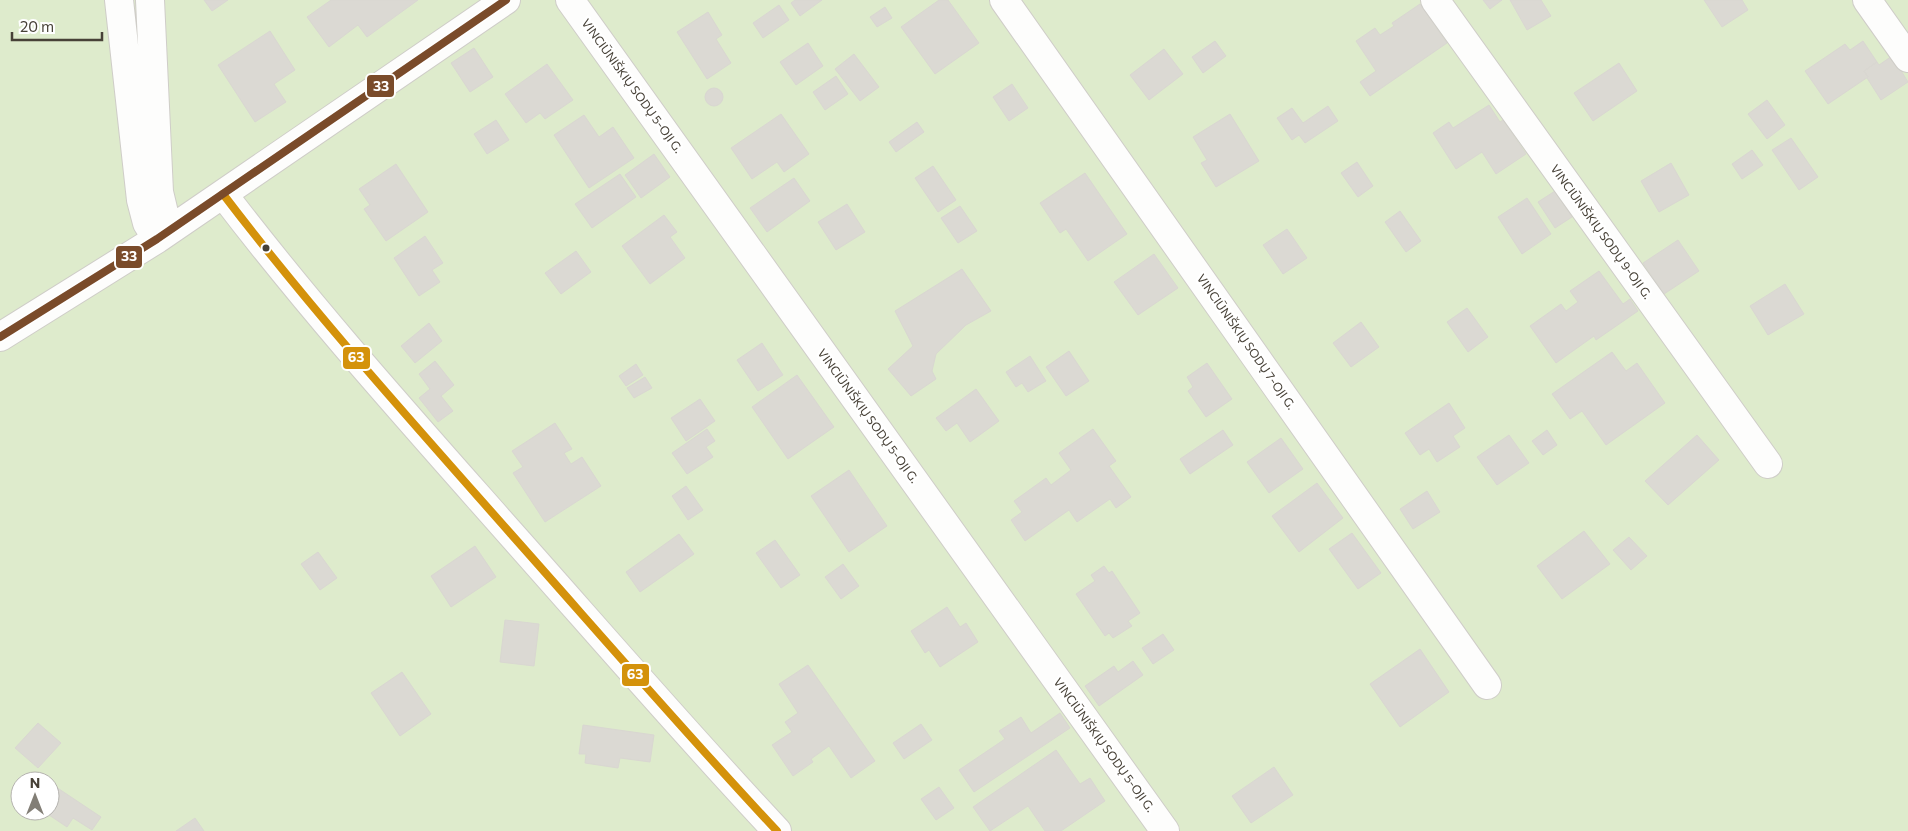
<svg xmlns="http://www.w3.org/2000/svg" width="1908" height="831" font-family="Commissioner,sans-serif">
<rect width="100%" height="100%" fill="#f1f0eb"/>
<path fill="#deebcc" fill-rule="evenodd" d="M0,0H1908V831H0ZM20,781H50V811H20Z"/>
<path fill="#dbd9d3" stroke="#d9d7d1" d="M204,0H228L212,11Z
M331,0H418L367,37L358,25L329,47L307,17Z
M795,0H822L800,16L791,3Z
M939,0H948L979,43L935,74L901,27Z
M1483,0H1502L1490,9Z
M1510,0H1541L1551,16L1527,30Z
M1704,0H1742L1748,10L1722,27Z
M1420,4L1447,43L1370,96L1360,82L1376,71L1356,41L1375,28L1380,35L1394,26L1392,23Z
M779,5L789,20L763,38L753,23Z
M885,7L892,18L877,27L870,17Z
M708,12L722,35L716,39L731,63L707,79L677,32Z
M270,31L295,70L274,84L286,102L255,122L218,65Z
M1215,41L1226,56L1203,73L1192,57Z
M1863,41L1877,62L1864,71L1868,77L1828,104L1805,71L1845,44L1850,50Z
M808,43L823,66L796,85L780,62Z
M474,48L493,77L470,92L451,63Z
M1164,49L1183,74L1149,100L1130,75Z
M854,54L879,87L860,101L835,69Z
M1892,56L1908,82L1881,100L1867,78L1868,77L1864,71L1877,62L1879,65Z
M1619,63L1637,91L1593,121L1574,93Z
M547,64L573,100L545,119L540,113L526,123L505,94Z
M836,76L848,94L825,110L813,92Z
M1012,84L1028,108L1009,121L993,97Z
M705 97a9 9 0 1 1 18 0a9 9 0 1 1-18 0Z
M1767,100L1785,125L1767,139L1748,114Z
M1489,105L1500,122L1503,120L1526,154L1496,174L1482,152L1456,169L1433,133L1449,122L1453,128Z
M1328,106L1338,121L1305,143L1299,135L1292,140L1277,118L1292,108L1303,123Z
M781,114L809,154L784,172L777,162L752,179L731,148Z
M1230,114L1259,161L1216,187L1201,163L1207,160L1193,137Z
M584,115L599,137L613,127L634,158L589,188L554,135Z
M496,120L509,140L487,154L474,134Z
M917,122L924,132L896,152L889,142Z
M1791,138L1818,177L1799,190L1772,150Z
M1752,150L1763,165L1742,179L1732,164Z
M654,154L670,177L641,198L625,175Z
M1357,162L1373,186L1358,197L1341,173Z
M1671,163L1689,195L1659,212L1641,181Z
M396,164L428,212L386,241L364,209L370,205L359,189Z
M933,166L956,200L938,212L915,178Z
M1085,173L1127,234L1088,261L1066,229L1060,233L1040,203Z
M620,174L636,197L592,228L575,204Z
M794,178L810,201L767,232L750,208Z
M1555,191L1572,217L1555,228L1538,202Z
M1527,198L1551,234L1522,254L1498,217Z
M847,204L865,232L836,250L818,222Z
M960,206L977,231L958,243L941,218Z
M1400,211L1421,241L1406,252L1385,222Z
M664,215L677,232L670,237L685,258L650,284L622,246Z
M1287,229L1307,258L1283,274L1263,245Z
M425,236L443,263L432,270L440,282L419,296L394,258Z
M1678,240L1699,271L1664,294L1643,263Z
M576,251L591,272L561,294L545,273Z
M1154,254L1178,288L1138,315L1114,282Z
M962,269L991,311L966,325L936,354L932,371L936,379L911,396L888,369L913,346L895,311Z
M1599,271L1623,304L1630,299L1638,311L1596,340L1594,336L1556,363L1530,326L1561,304L1566,311L1578,302L1570,291Z
M1785,284L1804,314L1768,335L1750,306Z
M1467,308L1488,337L1468,352L1447,322Z
M1361,322L1379,347L1351,367L1333,343Z
M429,323L442,341L415,363L401,346Z
M762,343L783,375L758,391L737,360Z
M1069,351L1089,381L1066,396L1046,367Z
M1612,352L1626,371L1637,363L1665,403L1606,445L1582,411L1570,419L1552,394Z
M1030,356L1046,381L1028,392L1022,383L1016,387L1006,372Z
M435,361L454,385L441,396L453,411L438,422L419,398L430,389L419,374Z
M1207,363L1232,399L1206,417L1188,391L1193,387L1187,377Z
M636,364L643,375L626,386L619,376Z
M797,375L834,427L788,459L752,407Z
M645,377L652,388L634,398L627,388Z
M976,389L999,421L970,442L957,423L946,431L936,418Z
M700,399L715,421L686,441L671,418Z
M1449,403L1465,428L1453,436L1460,447L1437,462L1429,449L1420,455L1405,433Z
M555,423L572,449L564,453L571,464L582,457L601,486L545,522L513,473L523,467L512,451Z
M707,429L715,441L706,447L713,457L687,474L672,453Z
M1093,429L1116,461L1109,466L1131,497L1116,508L1110,499L1077,522L1069,510L1025,541L1011,520L1022,512L1014,501L1046,478L1051,485L1071,470L1059,453Z
M1223,430L1233,445L1190,474L1180,459Z
M1547,430L1557,445L1543,455L1532,441Z
M1509,435L1529,463L1497,485L1477,457Z
M1697,435L1719,460L1668,505L1645,481Z
M1281,438L1303,469L1269,493L1247,462Z
M849,470L887,526L849,552L811,496Z
M1317,483L1343,518L1299,552L1272,516Z
M686,486L703,510L688,520L672,496Z
M1427,491L1440,512L1413,529L1400,509Z
M1584,531L1610,564L1562,599L1537,566Z
M1352,533L1381,573L1358,589L1329,549Z
M679,534L694,554L640,592L626,572Z
M1629,537L1647,556L1631,570L1613,550Z
M775,540L800,575L781,588L756,553Z
M475,546L496,577L451,607L431,576Z
M318,552L337,578L320,590L301,564Z
M843,564L859,586L841,599L825,577Z
M1104,566L1109,573L1112,571L1140,613L1128,621L1132,626L1113,638L1109,633L1105,636L1076,594L1095,581L1091,575Z
M947,607L960,627L966,623L978,642L940,667L929,650L925,653L911,631Z
M505,620L539,624L534,666L500,662Z
M1163,634L1174,650L1153,664L1142,648Z
M1420,649L1449,692L1400,727L1370,684Z
M1133,661L1143,675L1099,706L1085,686L1114,666L1118,672Z
M808,665L875,761L851,778L829,746L811,759L813,762L793,776L772,745L792,732L785,722L798,713L779,684Z
M402,672L431,714L400,736L371,693Z
M1060,713L1070,728L974,792L959,770L1005,739L999,731L1021,717L1031,733Z
M38,723L61,743L38,768L15,748Z
M921,724L932,740L904,759L893,743Z
M583,725L654,735L650,762L620,758L618,768L585,763L586,754H579Z
M1056,750L1080,784L1090,778L1105,801L1061,831H1045L1028,806L990,831L973,807Z
M1274,767L1293,795L1251,823L1232,796Z
M50,783L101,817L92,830L73,818L67,827L43,811H50Z
M939,787L954,808L936,820L921,799Z
M195,818L204,831H176Z"/>
<g fill="none" stroke-linecap="round" stroke-linejoin="round">
<g stroke="#cfcdc8" stroke-width="30">
<path id="street" d="M119,0L141,200L147,223L157,239
M150,0L159,192L164,213L173,228
M570,0L1165,831
M1004,0L1487,685
M1435,0L1768,464
M1867,0L1908,58
M223,194C313,312 413,423 511,534C599,633 686,734 777,831
M0,337L157,239L506,0"/>
</g>
<use href="#street" stroke="#fdfdfc" stroke-width="28"/>
<g stroke="#fff" stroke-width="11">
<path id="bus-1" d="M223,194C313,312 413,423 511,534C599,633 686,734 777,831"/>
</g>
<g stroke="#fff" stroke-width="11">
<path id="bus-2" d="M0,337L157,239L506,0"/>
</g>
<use href="#bus-1" stroke="#d4920b" stroke-width="8"/>
<use href="#bus-2" stroke="#7a4b2a" stroke-width="8"/>
</g>
<circle fill="#474137" stroke="#fff" stroke-width="2" cx="266" cy="248" r="4.5"/>
<g text-anchor="middle" stroke-width="5" stroke-linejoin="round" paint-order="stroke">
<g font-size="12" fill="#474137" stroke="#fff">
<text transform="translate(632 86) rotate(54)" y="4">VINCIŪNIŠKIŲ SODŲ 5-OJI G.</text>
<text transform="translate(1601 232) rotate(54)" y="4">VINCIŪNIŠKIŲ SODŲ 9-OJI G.</text>
<text transform="translate(1246 342) rotate(55)" y="4">VINCIŪNIŠKIŲ SODŲ 7-OJI G.</text>
<text transform="translate(868 416) rotate(54)" y="4">VINCIŪNIŠKIŲ SODŲ 5-OJI G.</text>
<text transform="translate(1104 745) rotate(54)" y="4">VINCIŪNIŠKIŲ SODŲ 5-OJI G.</text>
</g>
</g>
<g stroke="#fff" stroke-width="2">
<rect x="366" y="74" width="29" height="24" rx="5" fill="#7a4b2a"/>
<rect x="115" y="245" width="28" height="24" rx="5" fill="#7a4b2a"/>
<rect x="342" y="346" width="29" height="24" rx="5" fill="#d4920b"/>
<rect x="621" y="663" width="29" height="24" rx="5" fill="#d4920b"/>
</g>
<g font-size="14" text-anchor="middle" font-weight="bold" fill="#fff">
<text x="381" y="91">33</text>
<text x="129" y="261">33</text>
<text x="356" y="362">63</text>
<text x="635" y="679">63</text>
</g>
<g transform="translate(35 796)"><circle r="24" fill="#ffffff" stroke="#b5b3af"/>
<path d="M0-4L9 19L0 12L-9 19Z" fill="#827e76"/>
<text y="-8" font-size="14" font-weight="bold" text-anchor="middle" fill="#474137">N</text>
</g>
<path d="M12 32v8h90v-8" fill="none" stroke="#474137" stroke-width="2.5"/>
<text x="20" y="32" font-size="15" fill="#474137" stroke="#ffffff" stroke-width="4" paint-order="stroke">20 m</text>
</svg>
